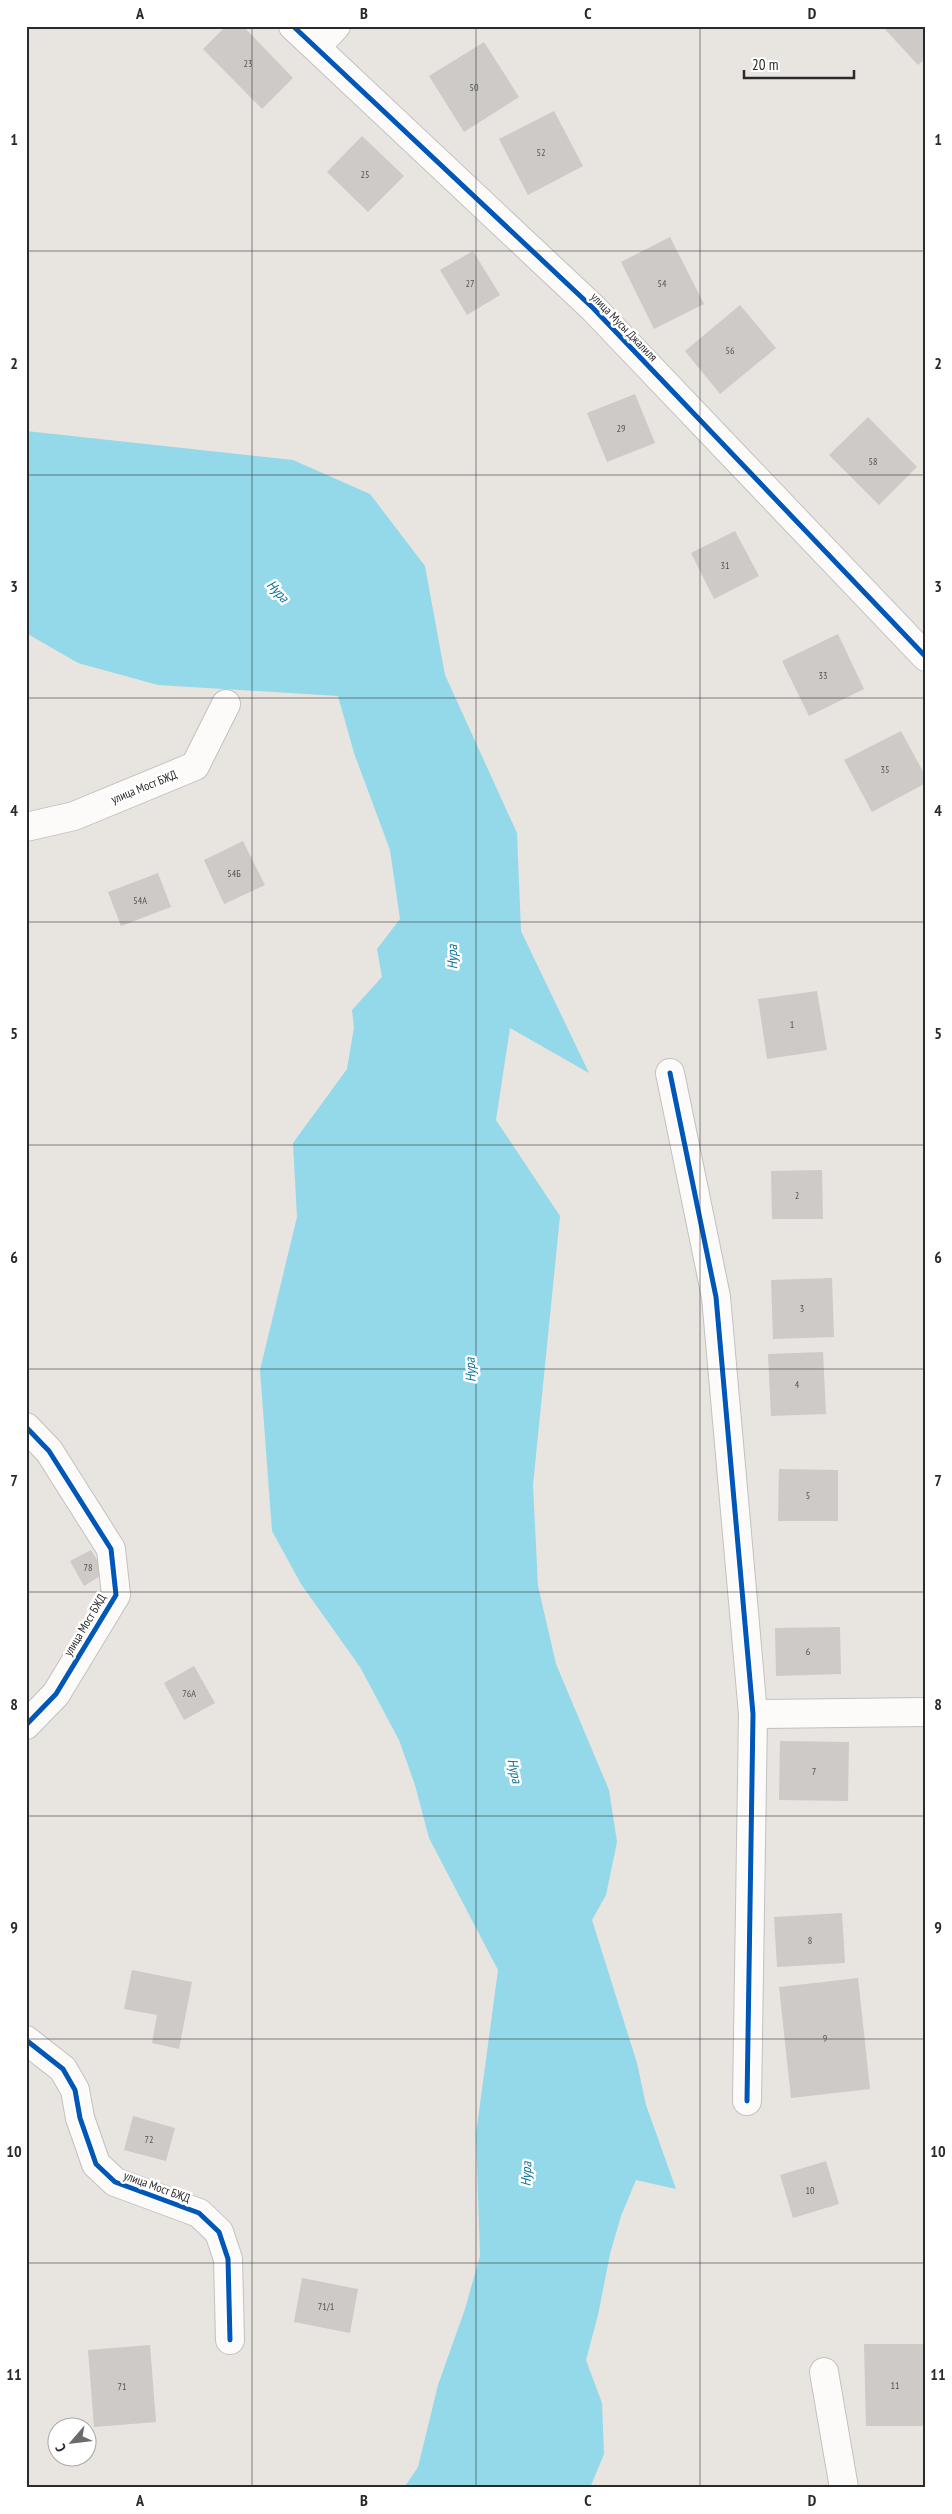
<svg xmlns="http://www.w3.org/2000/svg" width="952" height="2514" font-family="'PT Sans Narrow',sans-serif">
<rect width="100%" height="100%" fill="#e8e4e0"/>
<path fill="#93d9ea" d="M26,431L293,460L370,494L425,566L445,675L517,833L521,931L589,1073L510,1028L496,1120L560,1216L533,1485L538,1586L556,1664L609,1790L617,1842L606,1895L592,1920L637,2063L646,2105L676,2189L636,2180L621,2216L610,2254L598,2315L586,2360L602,2403L604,2454L590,2488H404L418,2467L438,2385L465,2309L480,2256L476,2134L498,1970L429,1838L415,1785L399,1740L360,1667L301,1584L272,1531L260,1370L297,1217L293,1143L347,1069L354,1027L352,1010L382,977L377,949L400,919L390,850L354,753L338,696L158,685L78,663L26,633Z"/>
<path fill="#cdcac7" d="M226,26H243L293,78L262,109L203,49Z
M882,26H926V58L918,65Z
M484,42L519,97L464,132L429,76Z
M554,111L583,166L528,195L499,139Z
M362,136L404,176L368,212L327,172Z
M670,237L704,304L654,329L621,262Z
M473,251L500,295L467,315L440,270Z
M740,305L776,348L720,394L685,351Z
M635,394L655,443L607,462L587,413Z
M868,417L917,467L879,505L829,455Z
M735,531L759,576L714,599L691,553Z
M838,634L864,689L809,716L782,661Z
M901,731L926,777V783L872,812L844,760Z
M243,841L265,885L224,904L204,860Z
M158,873L171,907L121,926L108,892Z
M817,991L827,1050L767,1059L758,999Z
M822,1170L823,1219H772L771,1171Z
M832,1278L834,1337L773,1339L771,1280Z
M823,1352L826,1414L771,1416L768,1354Z
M779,1469L838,1470V1521H778Z
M91,1550L105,1573L84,1586L70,1561Z
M840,1627L841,1674L776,1676L775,1628Z
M194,1666L215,1703L184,1720L164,1683Z
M780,1741L849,1742L848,1801L779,1800Z
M842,1913L845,1963L777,1967L774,1917Z
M132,1970L192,1982L179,2049L152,2043L157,2015L124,2009Z
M858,1978L870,2089L791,2098L779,1987Z
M133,2116L175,2128L166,2161L124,2150Z
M826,2161L839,2204L793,2218L780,2175Z
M302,2278L358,2289L350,2333L294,2322Z
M864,2344H926V2426H866Z
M150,2345L156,2422L94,2427L88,2350Z"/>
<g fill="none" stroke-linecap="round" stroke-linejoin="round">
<g stroke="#c2c1c1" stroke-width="30">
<path id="minor" d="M293,26L593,308L926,657
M316,47L336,26
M26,827L74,816L195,766L226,704
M670,1073L716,1297L753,1714L747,2101
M26,1427L49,1451L111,1549L116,1595L56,1694L26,1725
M753,1714L926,1712
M26,2040L63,2069L75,2090L80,2118L96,2164L115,2182L199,2213L219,2232L228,2259L230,2340
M824,2372L844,2488"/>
</g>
<use href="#minor" stroke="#fcfbfa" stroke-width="28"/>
<g stroke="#fff" stroke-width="8">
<path id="cycleway" d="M293,26L593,308L926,657
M670,1073L716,1297L753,1714L747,2101
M26,1427L49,1451L111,1549L116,1595L56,1694L26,1725
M26,2040L63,2069L75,2090L80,2118L96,2164L115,2182L199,2213L219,2232L228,2259L230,2340"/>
</g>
<use href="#cycleway" stroke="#0057b8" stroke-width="5"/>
</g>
<path fill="none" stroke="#2a2a2a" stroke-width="1" stroke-opacity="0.55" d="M252,26V2488M476,26V2488M700,26V2488M26,251H926M26,475H926M26,698H926M26,922H926M26,1145H926M26,1369H926M26,1592H926M26,1816H926M26,2039H926M26,2263H926"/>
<g text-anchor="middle" stroke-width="5" stroke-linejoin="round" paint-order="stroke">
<g font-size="10" fill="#545453">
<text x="248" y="67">23</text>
<text x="474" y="91">50</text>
<text x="541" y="156">52</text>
<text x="365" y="178">25</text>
<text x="470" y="287">27</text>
<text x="662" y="287">54</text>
<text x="730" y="354">56</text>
<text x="621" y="432">29</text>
<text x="873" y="465">58</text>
<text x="725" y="569">31</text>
<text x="823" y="679">33</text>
<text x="885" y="773">35</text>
<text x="234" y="877">54Б</text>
<text x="140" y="904">54А</text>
<text x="792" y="1028">1</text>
<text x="797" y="1199">2</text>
<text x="802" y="1312">3</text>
<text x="797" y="1388">4</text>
<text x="808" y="1499">5</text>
<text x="88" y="1571">78</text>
<text x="808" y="1655">6</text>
<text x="189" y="1697">76А</text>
<text x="814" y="1775">7</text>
<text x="810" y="1944">8</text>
<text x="825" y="2042">9</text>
<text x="149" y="2143">72</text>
<text x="810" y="2194">10</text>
<text x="326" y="2310">71/1</text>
<text x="895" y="2389">11</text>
<text x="122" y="2390">71</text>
</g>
<g font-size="12" fill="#2a2a2a" stroke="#fff">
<text transform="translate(624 327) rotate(46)" y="4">улица Мусы Джалиля</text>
<text transform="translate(144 787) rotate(-22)" y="4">улица Мост БЖД</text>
<text transform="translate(85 1625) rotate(-59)" y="4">улица Мост БЖД</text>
<text transform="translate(157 2187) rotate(20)" y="4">улица Мост БЖД</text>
</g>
<g font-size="14" font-style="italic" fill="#0d729c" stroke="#fff">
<text transform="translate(278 591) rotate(47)" y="5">Нура</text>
<text transform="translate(452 957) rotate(-91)" y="5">Нура</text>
<text transform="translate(470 1370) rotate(-92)" y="5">Нура</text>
<text transform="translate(515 1771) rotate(78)" y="5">Нура</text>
<text transform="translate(526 2174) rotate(-88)" y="5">Нура</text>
</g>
</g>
<rect width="952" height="2514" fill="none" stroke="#ffffff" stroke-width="55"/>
<g transform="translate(72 2442) rotate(242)"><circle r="24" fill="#ffffff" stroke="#aaaaaa"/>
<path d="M0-4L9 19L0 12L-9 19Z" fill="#6c6b6a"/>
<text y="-8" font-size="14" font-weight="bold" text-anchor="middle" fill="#2a2a2a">С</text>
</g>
<path d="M744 70v8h110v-8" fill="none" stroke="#2a2a2a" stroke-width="2.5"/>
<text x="752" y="70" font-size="15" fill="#2a2a2a" stroke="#ffffff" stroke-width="4" paint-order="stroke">20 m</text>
<rect x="28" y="28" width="896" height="2458" fill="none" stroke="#2a2a2a" stroke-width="2"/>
<g font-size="16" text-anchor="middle" font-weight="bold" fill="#2a2a2a">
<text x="140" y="19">A</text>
<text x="364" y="19">B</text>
<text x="588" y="19">C</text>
<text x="812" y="19">D</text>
<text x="14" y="145">1</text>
<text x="938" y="145">1</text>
<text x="14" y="369">2</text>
<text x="938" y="369">2</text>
<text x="14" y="592">3</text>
<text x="938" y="592">3</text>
<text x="14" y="816">4</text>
<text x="938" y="816">4</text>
<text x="14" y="1039">5</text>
<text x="938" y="1039">5</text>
<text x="14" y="1263">6</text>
<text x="938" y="1263">6</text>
<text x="14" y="1486">7</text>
<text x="938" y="1486">7</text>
<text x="14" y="1710">8</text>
<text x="938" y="1710">8</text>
<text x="14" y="1933">9</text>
<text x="938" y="1933">9</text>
<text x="14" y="2157">10</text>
<text x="938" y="2157">10</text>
<text x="14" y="2380">11</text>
<text x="938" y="2380">11</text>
<text x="140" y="2506">A</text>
<text x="364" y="2506">B</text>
<text x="588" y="2506">C</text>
<text x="812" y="2506">D</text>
</g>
</svg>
